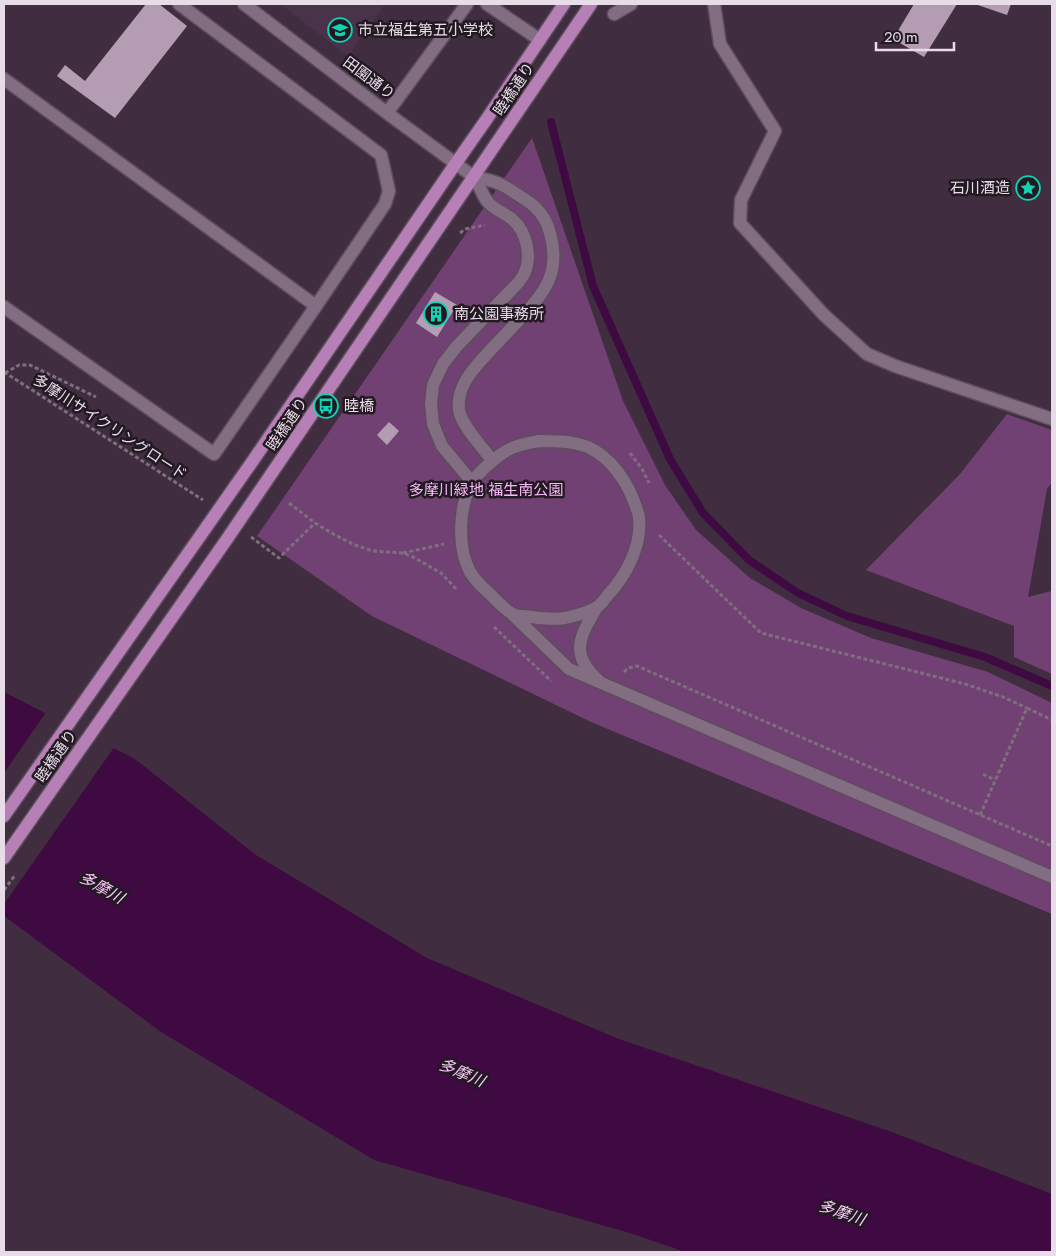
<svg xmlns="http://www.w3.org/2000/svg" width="1056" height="1256" font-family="Jost,'Noto Sans JP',sans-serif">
<rect width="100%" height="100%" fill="#402e40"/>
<path fill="#4a324a" d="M280,4H385L348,56Z"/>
<path fill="#724173" d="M532,138L623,401L665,485L696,530L750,578L801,608L871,638L988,672L1052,703V914L591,722L372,616L257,536Z
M1007,414L1052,430V482L1047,489L1028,597L1052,591V674L1014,657V626L866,570L960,474Z"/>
<path fill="#3f0a41" d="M4,692L135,759L256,855L427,958L619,1039L892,1132L1052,1194V1252H685L633,1234L374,1160L161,1032L4,916Z"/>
<path fill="#402e40" d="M47,711L115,746L4,904V773Z"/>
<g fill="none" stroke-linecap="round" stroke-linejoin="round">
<path stroke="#3f0a41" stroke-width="8" d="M551,122L593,286L670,459L703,513L749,560L798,593L847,616L985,657L1052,686"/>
</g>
<path fill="#b49db3" d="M146,4H159L187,26L115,118L57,76L65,65L85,81Z
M914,4H957L924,57L893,39Z
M975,4H1011L1007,15Z
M435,292L457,305L437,337L416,323Z
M389,422L399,431L387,445L377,435Z"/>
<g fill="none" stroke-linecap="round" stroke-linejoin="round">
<g stroke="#5c4d5c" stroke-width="15">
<path id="minor" d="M244,4L387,113L474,177
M487,4L540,40
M714,4L720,44L775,131L741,200L740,223L824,315L867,354L895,366L1052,419
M614,14L631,4
M4,79L316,306L385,204L389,191L381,155L179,4
M387,113L467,4
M4,307L214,454L316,306
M539,441C555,441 572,441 588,447C612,458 628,483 636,507C637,510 639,514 639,518C642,546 626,576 607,596C604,600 601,605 597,607C590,612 574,616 565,618C551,620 538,618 524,616C520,616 516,616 513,614C507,612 495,599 490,594C483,588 475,580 470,572C457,547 459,508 471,484C477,473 499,454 510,449C519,444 529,443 539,441Z
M472,482L442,446L433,424L431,404L433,385L443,364L457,346L516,285C519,282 521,279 523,276C533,258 527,232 512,219C504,213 492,208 487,201C482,194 479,184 474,177C483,179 492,180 500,184C506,187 530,202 535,207C541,213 547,222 549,230C562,271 546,292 518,321C505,335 490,350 477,365C466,378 457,392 459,410C461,425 483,448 492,460
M597,607C580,636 569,654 598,680
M512,614L569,669L1052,877"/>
</g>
<g stroke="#5c4d5c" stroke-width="15">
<path id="major" d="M4,816L252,462L456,163L486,120L564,4
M4,858L227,539L591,4"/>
</g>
<path stroke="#7e6e7e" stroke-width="3" stroke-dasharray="4 2.5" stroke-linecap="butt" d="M460,233L465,229L485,225
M4,372L203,500
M5,373L19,365H30L96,397
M630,453L642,469L649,483
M289,503L315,523L335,535L355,545L373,551L403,553L413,557L441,573L457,590
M659,535L761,633L965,684L1003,697L1027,708
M251,537L279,558L315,523
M403,553L444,544
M494,627L551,681
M624,672L628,668L637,666L1052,846
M983,774L995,780
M980,815L1027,708L1052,720
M4,890L15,875"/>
<use href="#minor" stroke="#826d82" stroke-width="12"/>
<use href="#major" stroke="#b67fb6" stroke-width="12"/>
</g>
<defs>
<g id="school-ring" transform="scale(1.25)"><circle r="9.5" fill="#221922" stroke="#0dd5b5" stroke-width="1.5"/><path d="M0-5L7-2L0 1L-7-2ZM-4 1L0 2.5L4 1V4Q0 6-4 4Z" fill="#0dd5b5"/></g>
<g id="sight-ring" transform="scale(1.25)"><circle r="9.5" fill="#221922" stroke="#0dd5b5" stroke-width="1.5"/><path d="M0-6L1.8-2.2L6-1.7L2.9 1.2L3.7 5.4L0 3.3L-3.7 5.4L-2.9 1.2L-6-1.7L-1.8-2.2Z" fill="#0dd5b5"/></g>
<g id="building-ring" transform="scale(1.25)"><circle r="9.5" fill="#221922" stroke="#0dd5b5" stroke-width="1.5"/><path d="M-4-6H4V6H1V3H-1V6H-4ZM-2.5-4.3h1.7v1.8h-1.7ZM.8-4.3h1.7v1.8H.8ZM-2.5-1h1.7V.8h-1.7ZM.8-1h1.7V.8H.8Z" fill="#0dd5b5"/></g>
<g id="bus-ring" transform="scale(1.25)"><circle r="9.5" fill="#221922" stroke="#0dd5b5" stroke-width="1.5"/><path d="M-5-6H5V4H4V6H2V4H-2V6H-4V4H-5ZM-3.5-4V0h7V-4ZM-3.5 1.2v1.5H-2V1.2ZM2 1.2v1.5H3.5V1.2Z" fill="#0dd5b5"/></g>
</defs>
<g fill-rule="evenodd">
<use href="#school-ring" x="340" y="30"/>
<use href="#sight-ring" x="1028" y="188"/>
<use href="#building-ring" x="436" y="314"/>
<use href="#bus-ring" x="326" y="406"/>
</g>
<g text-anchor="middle" stroke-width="5" stroke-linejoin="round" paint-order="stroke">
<g font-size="15" fill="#e8dce8" stroke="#221922" text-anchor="start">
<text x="358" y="35">市立福生第五小学校</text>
<text x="1010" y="193" text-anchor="end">石川酒造</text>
<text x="454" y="319">南公園事務所</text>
<text x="344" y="411">睦橋</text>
</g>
<g font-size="15" fill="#e8dce8" stroke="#221922">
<text transform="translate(369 78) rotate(37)" y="5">田園通り</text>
<text transform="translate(514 89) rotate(-56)" y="5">睦橋通り</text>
<text transform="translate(287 424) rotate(-56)" y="5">睦橋通り</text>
<text transform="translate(110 427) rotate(33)" y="5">多摩川サイクリングロード</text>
<text transform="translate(56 756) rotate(-55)" y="5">睦橋通り</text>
</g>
<g font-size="15" fill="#f9baf9" stroke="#221922">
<text x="486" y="495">多摩川緑地 福生南公園</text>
</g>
<g font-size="16" font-style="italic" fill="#f9c9f9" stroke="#221922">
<text transform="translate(102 887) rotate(29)" y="6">多摩川</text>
<text transform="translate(462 1072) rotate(23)" y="6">多摩川</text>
<text transform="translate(842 1212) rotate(19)" y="6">多摩川</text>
</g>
</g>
<rect width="1056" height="1256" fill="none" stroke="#e8dce8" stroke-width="10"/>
<path d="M876 42v8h78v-8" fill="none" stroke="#e8dce8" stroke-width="2.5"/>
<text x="884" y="42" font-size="15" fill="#e8dce8" stroke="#221922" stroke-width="4" paint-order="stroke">20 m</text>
</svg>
